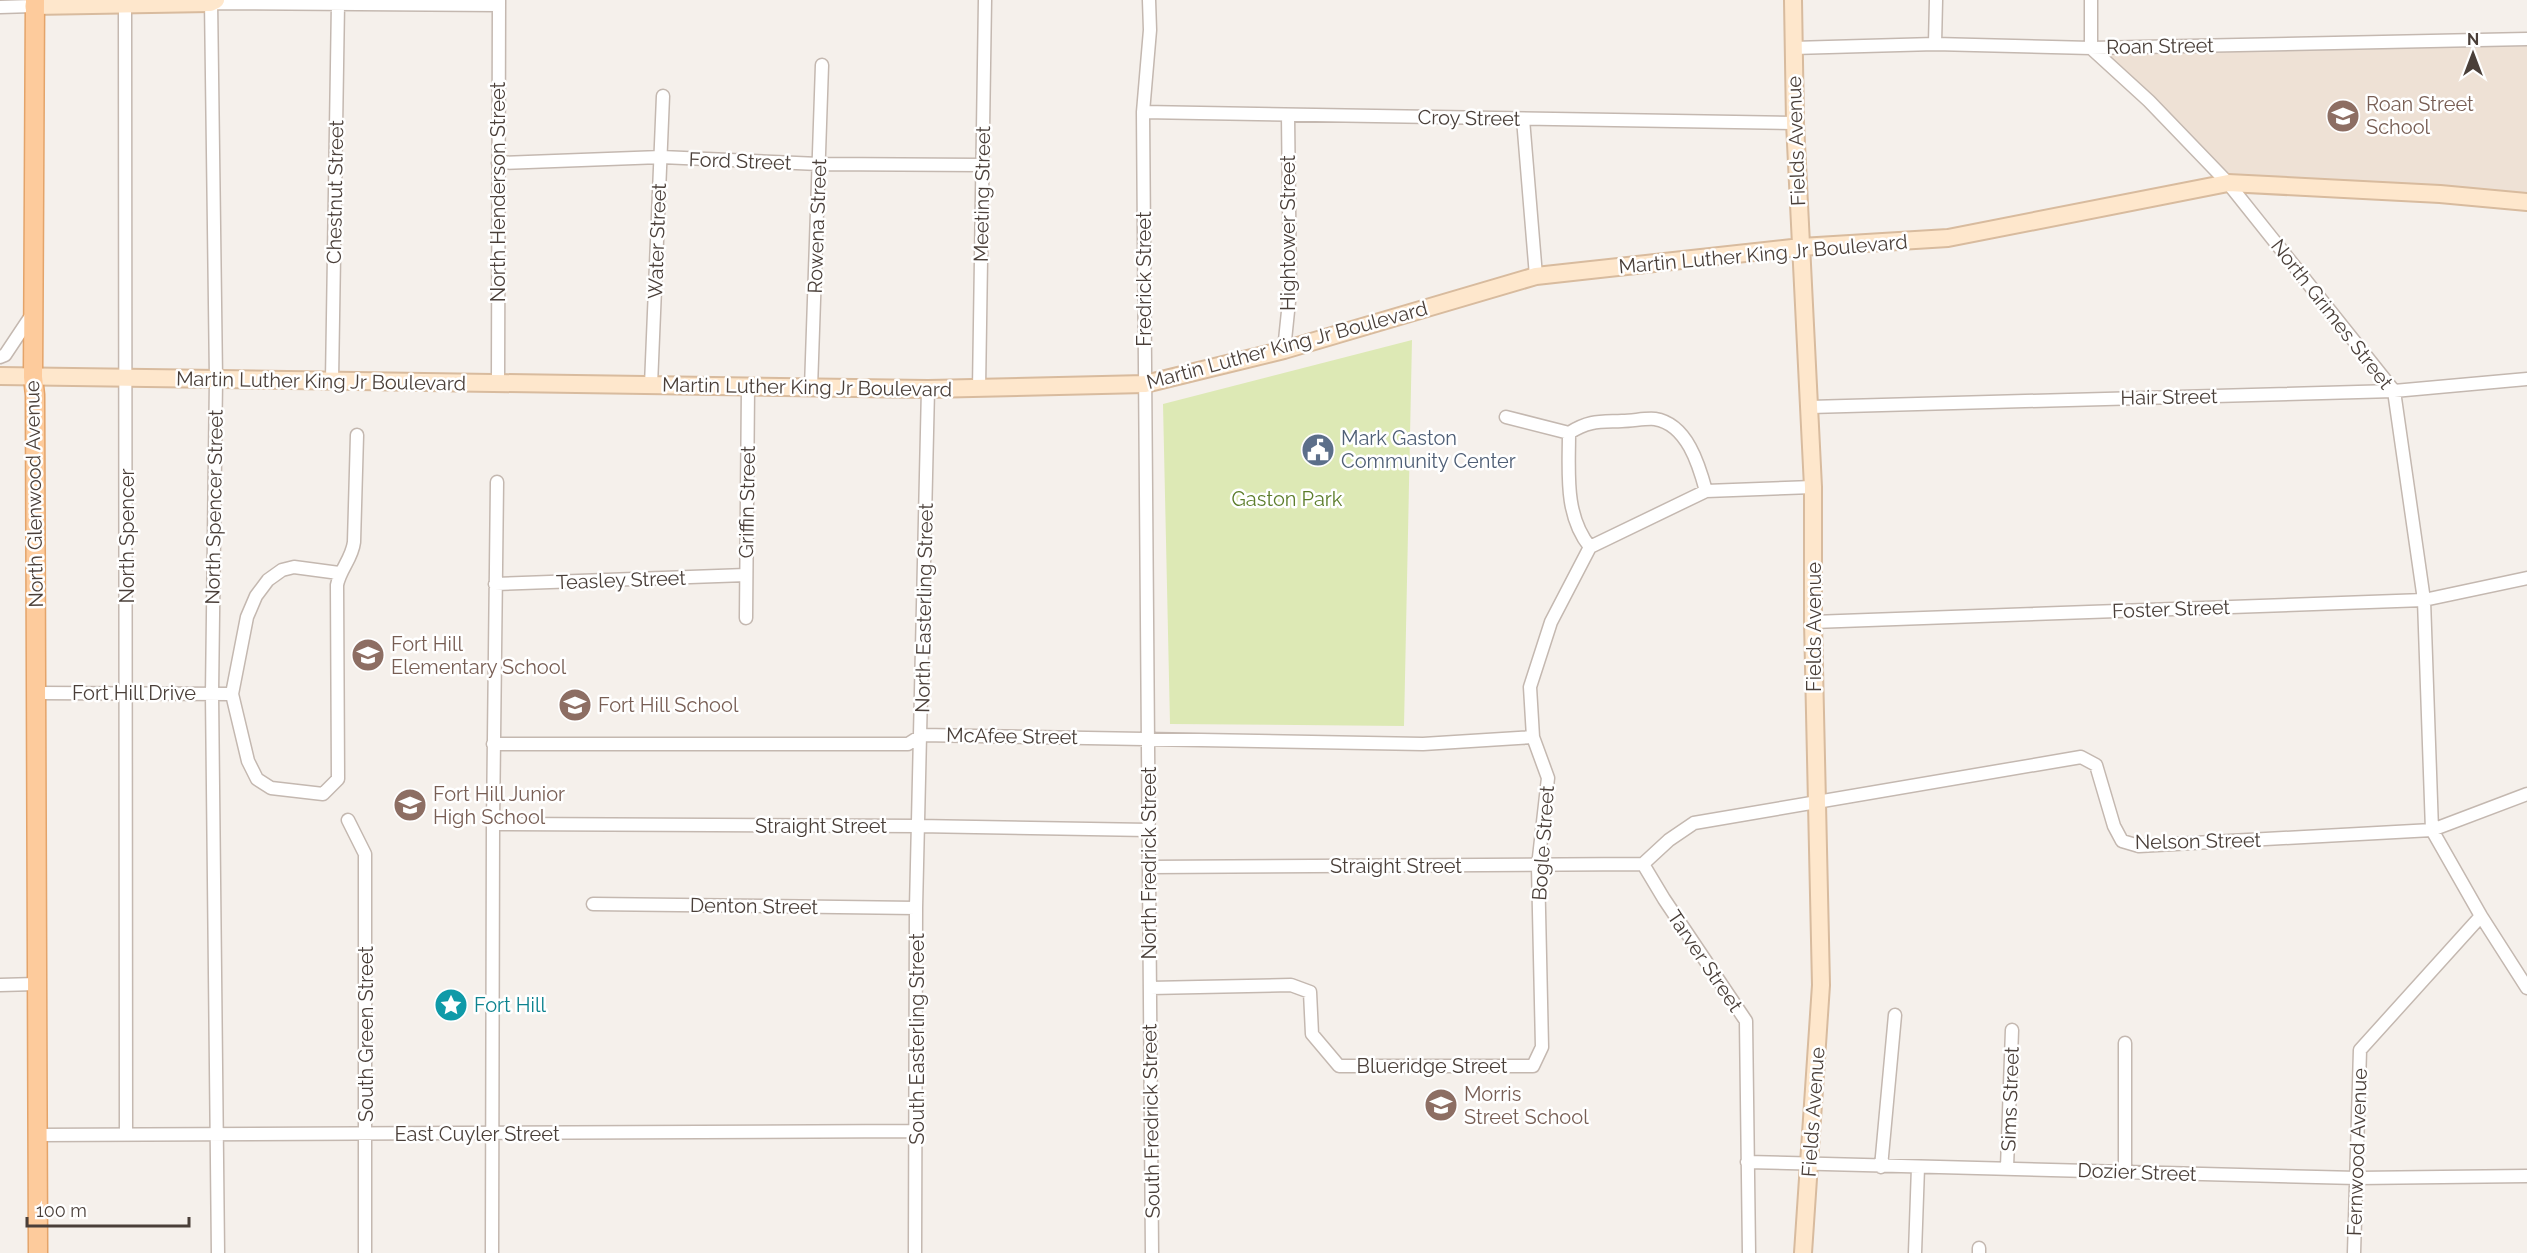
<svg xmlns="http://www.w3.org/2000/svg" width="2527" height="1253" font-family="Raleway,sans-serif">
<rect width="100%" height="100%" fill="#f5f0eb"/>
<path fill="#eee1d5" d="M2527,40V202L2228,183L2091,48Z"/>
<path fill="#dde9b5" d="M1412,340L1404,726L1170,724L1163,404Z"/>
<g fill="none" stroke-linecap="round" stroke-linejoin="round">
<g stroke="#c4b8b0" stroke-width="15">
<path id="street" d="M211,0L216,379L212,694L218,1253
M1149,0L1150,30L1143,112L1152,1253
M2091,0V48L2149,101L2228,183L2394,391L2424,600L2432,830L2481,916L2527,988
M210,3L499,5
M125,5L126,1135
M0,7L33,6
M1935,44L1936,0
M1793,48L1935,44L2091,48L2527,39
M1143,112L1795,123
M1523,119L1536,276
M498,163L661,157L819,164L982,165
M1284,350L1290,292L1288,115
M0,357L5,355L33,313
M332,381L338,3
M498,383L499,0
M651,385L663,96
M811,388L822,65
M979,389L985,0
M1810,407L2394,391L2527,379
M1506,417L1569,433
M1569,433C1590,420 1600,422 1622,421C1633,421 1645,418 1655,419C1687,424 1699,465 1706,491
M1569,433C1569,472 1564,515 1590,547
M1590,547L1706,491L1813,487
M339,573L294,567L282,570L268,580L256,596L247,617L232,694L248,761L257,779L271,788L323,794L338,779L337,585C340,569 352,559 354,542L357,435
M495,584L746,575
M746,618L748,387
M1813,622L2424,600L2527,578
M37,693L232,694
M493,744H908L922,735L1423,744L1533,737
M348,820L365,854V1253
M493,824L918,826L1149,830
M1149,867L1643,864
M593,904L916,908
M0,985L36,984
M1150,988L1291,985L1310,992L1312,1034L1339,1066H1533L1542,1047L1538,866L1548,778L1533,737L1530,687L1551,622L1590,547
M37,1135L917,1131
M1747,1162L2357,1178L2527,1176
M1881,1167L1895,1015
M2007,1167L2012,1030
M2125,1173V1043
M492,1253L493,824L497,482
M915,1253L916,908L928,389
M1749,1253L1746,1021L1664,899L1643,864L1669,840L1694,823L2081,757L2096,765L2114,826L2122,841L2139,846L2432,830L2527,794
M1915,1253L1918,1167
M1979,1253V1248
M2354,1253L2360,1050L2481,916"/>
</g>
<g stroke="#d8bb9e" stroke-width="20">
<path id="secondary" d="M1793,0L1795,123L1813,487V622L1821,985L1803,1253
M33,6L210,3L216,0
M0,376L928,389L1145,384L1284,350L1536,276L1801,247L1948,238L2228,183L2440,194L2527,202"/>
</g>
<g stroke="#e4a46a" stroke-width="21">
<path id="primary" d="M35,0L33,377L35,395L38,1253"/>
</g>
<use href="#street" stroke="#fff" stroke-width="12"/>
<use href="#secondary" stroke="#fee7cc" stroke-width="16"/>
<use href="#primary" stroke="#fdcb9c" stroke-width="18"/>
</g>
<defs>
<g id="school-disc" transform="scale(1.725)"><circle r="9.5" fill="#8d6e63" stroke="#fff"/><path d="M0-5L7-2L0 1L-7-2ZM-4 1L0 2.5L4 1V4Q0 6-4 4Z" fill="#fff"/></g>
<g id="civic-disc" transform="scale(1.725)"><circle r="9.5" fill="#5c6f8a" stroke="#fff"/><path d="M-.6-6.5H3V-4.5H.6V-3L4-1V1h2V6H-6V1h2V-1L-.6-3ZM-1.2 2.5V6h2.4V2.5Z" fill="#fff"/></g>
<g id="sight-disc" transform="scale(1.725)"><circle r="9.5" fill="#0f9aa8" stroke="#fff"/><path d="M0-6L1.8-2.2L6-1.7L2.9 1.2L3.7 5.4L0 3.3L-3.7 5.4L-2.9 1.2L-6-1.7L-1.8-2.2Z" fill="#fff"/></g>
</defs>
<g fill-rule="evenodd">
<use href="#school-disc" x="2343" y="116"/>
<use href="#civic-disc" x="1318" y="450"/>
<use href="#school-disc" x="368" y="655"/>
<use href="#school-disc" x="575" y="705"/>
<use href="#school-disc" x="410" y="805"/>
<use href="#sight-disc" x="451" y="1005"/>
<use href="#school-disc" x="1441" y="1105"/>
</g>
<g text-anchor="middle" stroke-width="5" stroke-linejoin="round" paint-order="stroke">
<g font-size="20" fill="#4a3f39" stroke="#fff">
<text transform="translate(2160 46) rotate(-1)" y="7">Roan Street</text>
<text transform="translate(1469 118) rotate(1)" y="7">Croy Street</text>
<text transform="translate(1796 141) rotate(-92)" y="7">Fields Avenue</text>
<text transform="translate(740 161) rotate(2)" y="7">Ford Street</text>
<text transform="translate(335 192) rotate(-89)" y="7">Chestnut Street</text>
<text transform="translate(498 192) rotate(-90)" y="7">North Henderson Street</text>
<text transform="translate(982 194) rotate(-89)" y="7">Meeting Street</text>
<text transform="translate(817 226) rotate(-88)" y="7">Rowena Street</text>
<text transform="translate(1288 233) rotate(-90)" y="7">Hightower Street</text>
<text transform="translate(657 241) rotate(-88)" y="7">Water Street</text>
<text transform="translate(1763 254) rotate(-5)" y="7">Martin Luther King Jr Boulevard</text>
<text transform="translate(1144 279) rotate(-90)" y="7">Fredrick Street</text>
<text transform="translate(2332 314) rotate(52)" y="7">North Grimes Street</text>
<text transform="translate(1287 345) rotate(-15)" y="7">Martin Luther King Jr Boulevard</text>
<text transform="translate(321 381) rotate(1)" y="7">Martin Luther King Jr Boulevard</text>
<text transform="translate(807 387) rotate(1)" y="7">Martin Luther King Jr Boulevard</text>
<text transform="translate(2169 397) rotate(-1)" y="7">Hair Street</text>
<text transform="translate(34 494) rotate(-91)" y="7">North Glenwood Avenue</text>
<text transform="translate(747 502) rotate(-89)" y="7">Griffin Street</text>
<text transform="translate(214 507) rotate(-89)" y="7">North Spencer Street</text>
<text transform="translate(127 536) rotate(-90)" y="7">North Spencer</text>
<text transform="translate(621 580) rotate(-2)" y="7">Teasley Street</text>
<text transform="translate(924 608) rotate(-89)" y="7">North Easterling Street</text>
<text transform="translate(2171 609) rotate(-2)" y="7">Foster Street</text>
<text transform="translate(1814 627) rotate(-90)" y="7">Fields Avenue</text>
<text x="134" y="700">Fort Hill Drive</text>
<text transform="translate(1012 736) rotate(1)" y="7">McAfee Street</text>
<text x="821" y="833">Straight Street</text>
<text transform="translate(2198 841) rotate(-1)" y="7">Nelson Street</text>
<text transform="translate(1543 843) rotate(-86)" y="7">Bogle Street</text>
<text transform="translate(1149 863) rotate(-90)" y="7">North Fredrick Street</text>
<text x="1396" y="873">Straight Street</text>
<text transform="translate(754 906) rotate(1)" y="7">Denton Street</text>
<text transform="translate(1705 961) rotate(56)" y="7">Tarver Street</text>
<text transform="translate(366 1034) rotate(-90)" y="7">South Green Street</text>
<text transform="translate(917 1039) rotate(-90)" y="7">South Easterling Street</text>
<text x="1432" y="1073">Blueridge Street</text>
<text transform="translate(2010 1099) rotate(-88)" y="7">Sims Street</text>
<text transform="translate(1813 1112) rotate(-86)" y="7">Fields Avenue</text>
<text transform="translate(1151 1121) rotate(-91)" y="7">South Fredrick Street</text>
<text x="477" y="1141">East Cuyler Street</text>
<text transform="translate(2357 1152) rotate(-88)" y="7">Fernwood Avenue</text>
<text transform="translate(2137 1172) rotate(2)" y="7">Dozier Street</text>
</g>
<g font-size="20" fill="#785e54" stroke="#fff" text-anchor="start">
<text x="2366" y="111">Roan Street<tspan x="2366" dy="23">School</tspan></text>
<text x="391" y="651">Fort Hill<tspan x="391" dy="23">Elementary School</tspan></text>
<text x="598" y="712">Fort Hill School</text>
<text x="433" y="801">Fort Hill Junior<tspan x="433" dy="23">High School</tspan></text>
<text x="1464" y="1101">Morris<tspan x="1464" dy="23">Street School</tspan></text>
</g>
<g font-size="20" fill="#4e5e75" stroke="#fff" text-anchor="start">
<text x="1341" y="445">Mark Gaston<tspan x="1341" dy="23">Community Center</tspan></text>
</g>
<g font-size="20" fill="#5c7d2b" stroke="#fff">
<text x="1287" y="506">Gaston Park</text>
</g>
<g font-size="20" fill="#0d838f" stroke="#fff" text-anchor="start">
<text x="474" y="1012">Fort Hill</text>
</g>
</g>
<g transform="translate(2473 54)" stroke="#ffffff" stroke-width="4.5" paint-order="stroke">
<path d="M0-4.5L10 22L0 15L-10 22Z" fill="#4a3f39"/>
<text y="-9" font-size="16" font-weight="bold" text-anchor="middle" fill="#4a3f39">N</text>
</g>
<path d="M27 1217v9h162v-9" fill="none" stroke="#4a3f39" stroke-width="3"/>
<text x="36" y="1217" font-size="18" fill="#4a3f39" stroke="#ffffff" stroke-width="4.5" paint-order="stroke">100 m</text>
</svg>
